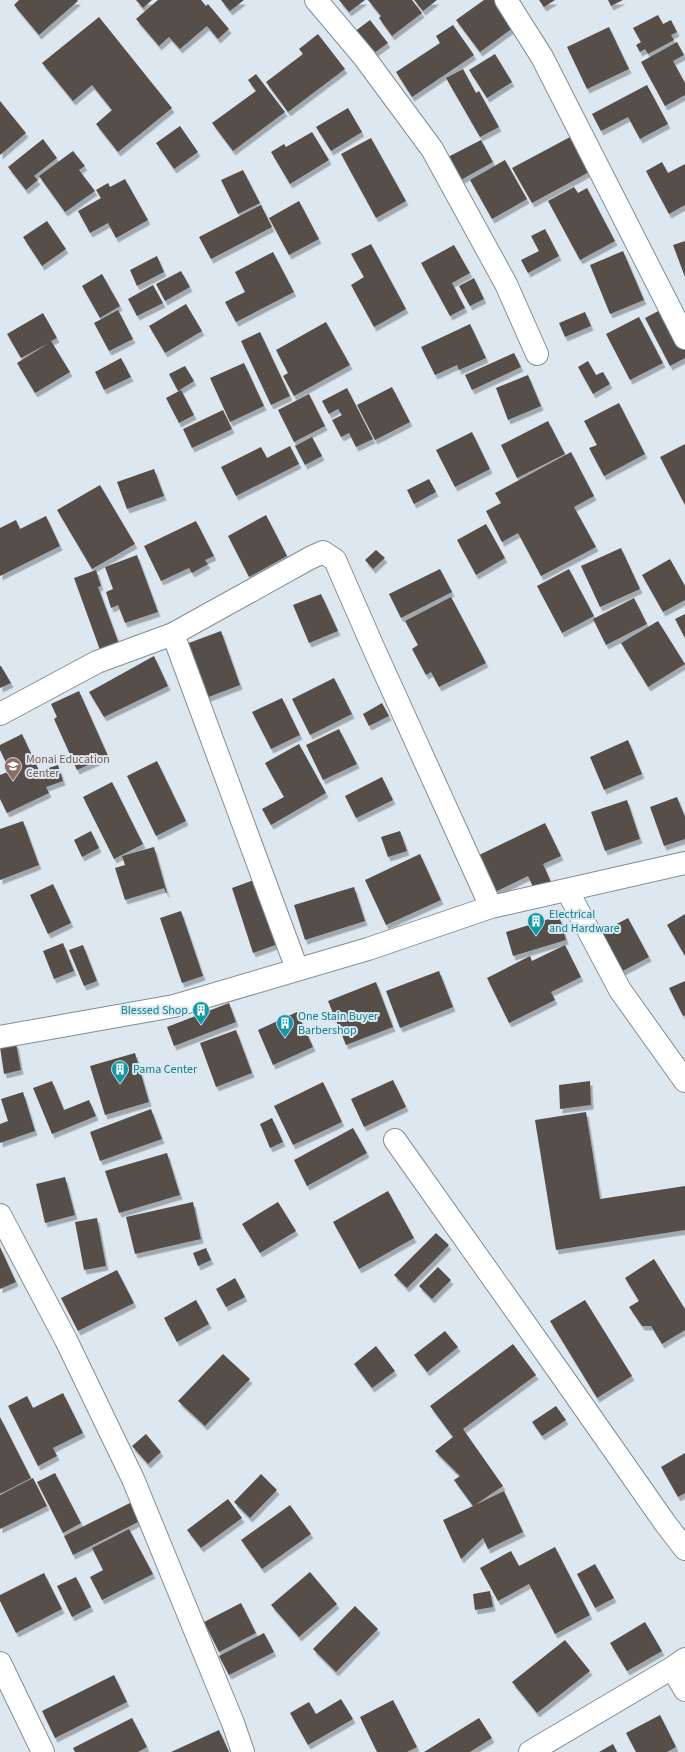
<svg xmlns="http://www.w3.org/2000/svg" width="685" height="1752" font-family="'Source Sans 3',sans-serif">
<defs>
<filter id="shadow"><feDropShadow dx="2.5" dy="4.5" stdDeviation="0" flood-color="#0004"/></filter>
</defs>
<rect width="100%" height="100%" fill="#dce7ef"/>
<path fill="#574f48" filter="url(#shadow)" d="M19,0H77L78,1L39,35L14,5Z
M136,0H152L143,8Z
M158,0H201L206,6L208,4L229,29L218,39L207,26L180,49L169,37L159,46L136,19Z
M221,0H244L230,11Z
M339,0H365L349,12Z
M368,0H412L422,13L392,36L379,18L381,16Z
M414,0H437L423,11Z
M484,0H499L517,25L480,52L456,20Z
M539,0H555L544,7Z
M608,0H623L611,6Z
M658,15L663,24L671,20L677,32L671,35L674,40L648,54L645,49L640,52L636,45L641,42L633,28Z
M99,17L172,108L118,152L96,124L112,110L92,85L73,101L42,63Z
M370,20L388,43L374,53L354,32Z
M453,25L474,55L412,97L396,72L440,43L436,36Z
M609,27L629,69L587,89L567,47Z
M318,34L345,69L288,112L266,82L303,54L299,49Z
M677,42L684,55L673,61L685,83V95L665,106L641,62Z
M495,54L512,82L487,98L469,70Z
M463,69L476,93L479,91L499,127L480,137L446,78Z
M256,74L285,112L233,151L212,123L256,91L248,80Z
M647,85L668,124L640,139L628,117L601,131L592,114Z
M0,101L26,133L0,155Z
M348,108L362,132L331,151L316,127Z
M180,126L198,152L174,169L156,143Z
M312,132L329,160L290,184L271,152L284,144L286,147Z
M572,136L591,171L532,203L512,168Z
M371,138L406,201L376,218L341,154Z
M43,139L57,158L34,176L38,180L26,190L8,167Z
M481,140L493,162L459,181L446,158Z
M73,151L85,166L79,170L95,191L65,212L39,176Z
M505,160L527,199L492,219L470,180Z
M662,162L668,173L685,164V205L669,214L646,171Z
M243,170L260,203L238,214L221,180Z
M125,179L148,220L116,238L108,223L90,233L78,211L101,198L96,190L108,183L110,187Z
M574,187L578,193L587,188L615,241L580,260L548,201Z
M299,201L319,239L289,255L269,218Z
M261,205L272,227L211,259L199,237Z
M47,221L66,249L42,266L23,237Z
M545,229L559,256L528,273L521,260L539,251L531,236Z
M685,241V277L673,245Z
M371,244L406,309L374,327L351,285L364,277L351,254Z
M454,245L470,273L452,283L465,308L450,316L421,263Z
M623,251L644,300L610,314L590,265Z
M273,252L294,292L236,322L225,302L245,292L235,272Z
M157,256L164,272L137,286L130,270Z
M181,271L190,287L165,301L156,284Z
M102,274L120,306L100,318L82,286Z
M474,278L484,299L470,306L459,286Z
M153,285L163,303L137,316L128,299Z
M186,304L202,331L165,353L149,326Z
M664,308L685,347V358L670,366L645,318Z
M118,310L133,339L109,351L94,323Z
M585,312L591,326L565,337L559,323Z
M43,313L57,338L51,341L70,372L35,393L17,363L49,343L21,358L7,334Z
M639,317L663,363L630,380L606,334Z
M326,322L350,365L294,396L283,376L288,373L276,350Z
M470,324L486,358L459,370L457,365L435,375L421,347Z
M260,332L290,396L271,405L241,341Z
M514,353L521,367L472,390L465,375Z
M121,358L131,377L104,390L95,372Z
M588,361L596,375L603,372L610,384L593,394L578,367Z
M244,363L264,406L230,422L210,378Z
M185,366L194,381L178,391L169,374Z
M528,375L541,406L508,420L496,388Z
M392,387L410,422L375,440L357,405Z
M347,388L373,439L356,447L349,433L341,437L332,420L342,415L338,409L329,414L322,401Z
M181,390L194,415L179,423L166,398Z
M309,394L325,426L294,442L278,410Z
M619,403L645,454L604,476L589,448L597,445L584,421Z
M223,410L232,429L192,448L183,429Z
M548,421L565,454L517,478L501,445Z
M472,432L490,469L455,487L436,450Z
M312,437L322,456L305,465L295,446Z
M685,444V505L660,457Z
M290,446L299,464L236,496L221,467L261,447L267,458Z
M571,452L594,496L574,507L596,547L541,576L518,533L502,542L486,511L501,503L495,493Z
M154,469L164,496L127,509L117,482Z
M429,479L436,492L414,504L407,490Z
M100,485L135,544L92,569L57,510Z
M266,515L287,556L249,577L228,536Z
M46,516L60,546L0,576V528L16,520L20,529Z
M196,521L214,556L205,560L208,564L192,573L189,568L161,581L144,546Z
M486,524L505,558L476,575L457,540Z
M621,548L640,589L600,607L581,566Z
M376,550L385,558L373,569L365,560Z
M137,555L158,612L125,623L118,605L111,608L106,592L113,589L105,567Z
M670,559L685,586V600L663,612L642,575Z
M440,569L452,592L401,618L389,594Z
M569,569L594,616L562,633L537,586Z
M96,570L101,586L98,587L119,644L100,650L74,578Z
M321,594L338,631L309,643L293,605Z
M451,597L486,663L439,687L431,672L426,675L412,649L418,645L405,621Z
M634,598L647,624L606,645L593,619Z
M685,614V638L675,619Z
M658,621L685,664L648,687L621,643Z
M221,631L240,685L206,698L186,644Z
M154,656L168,686L104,717L89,692Z
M0,666H1L11,683L0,688Z
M334,678L352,714L310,735L292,699Z
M79,691L108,756L77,770L54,719L57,717L51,704Z
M282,698L300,735L271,749L252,712Z
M382,703L389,716L369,726L363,714Z
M339,729L357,764L323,780L306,745Z
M22,734L39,771L58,765L63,781L46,787L49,793L7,813L0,799V775L10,771L0,750V745Z
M628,740L642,774L604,790L590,757Z
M299,744L326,793L271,825L262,809L284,797L265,763Z
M157,761L186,821L156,836L127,776Z
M382,777L393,800L356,818L345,796Z
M112,782L143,844L114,859L83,797Z
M677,797L685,817V839L664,846L650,807Z
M627,800L640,839L605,851L591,812Z
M23,821L39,865L0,880V829Z
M545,823L561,856L543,864L551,882L534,889L528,876L495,892L477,856Z
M91,831L99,848L82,857L74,840Z
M400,831L407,851L388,857L381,837Z
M154,847L167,893H166L164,888L125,900L115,868L125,865L122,856Z
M420,854L441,900L386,925L365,880Z
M257,879L278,944L253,953L232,888Z
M53,884L71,923L48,934L30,895Z
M354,887L365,921L305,940L294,905Z
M181,911L203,976L182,983L160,918Z
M685,914V956L667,925Z
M559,916L566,940L513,956L506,932Z
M628,918L649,957L617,974L596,935Z
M63,943L74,971L54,979L43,951Z
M83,945L97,981L84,986L69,950Z
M565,945L581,977L551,992L555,1000L509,1023L487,978L530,956L532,961Z
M439,971L453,1007L400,1028L386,991Z
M685,981V1015L683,1016L669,988Z
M376,982L393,1027L346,1045L328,1001Z
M229,1003L236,1022L174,1046L167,1027Z
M297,1012L313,1047L273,1065L258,1030Z
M236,1030L252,1073L216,1087L200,1043Z
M16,1043L21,1070L4,1074L0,1047Z
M135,1053L149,1102L105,1115L90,1066Z
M393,1080L406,1107L364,1127L351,1099Z
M52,1081L64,1110L89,1100L96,1116L52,1134L33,1088Z
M590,1081L591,1105L560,1109L559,1085Z
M323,1082L342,1122L293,1145L274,1106Z
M23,1092L35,1131L0,1143V1124L8,1121L1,1099Z
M151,1109L162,1139L100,1161L90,1132Z
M586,1112L600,1199L685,1186V1230L556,1250L535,1120Z
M272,1118L283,1142L270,1148L260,1124Z
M353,1128L367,1153L307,1186L294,1160Z
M167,1153L180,1195L119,1213L105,1171Z
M65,1177L75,1215L45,1223L36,1184Z
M388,1191L414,1238L359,1269L333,1222Z
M193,1202L201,1239L135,1254L126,1217Z
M278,1202L296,1231L260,1253L242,1224Z
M97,1218L106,1266L84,1270L75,1222Z
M436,1233L449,1245L407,1288L394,1275Z
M0,1247L16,1282L0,1289Z
M206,1248L211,1260L198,1266L193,1253Z
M654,1259L685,1309V1330L662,1344L651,1326H642L629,1307L639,1301L625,1278Z
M438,1267L451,1280L432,1299L419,1286Z
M117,1270L134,1303L78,1331L61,1298Z
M235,1278L245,1297L226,1307L216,1289Z
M196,1300L209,1324L177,1342L164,1318Z
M585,1300L632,1376L597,1398L550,1321Z
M445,1331L458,1347L427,1372L414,1355Z
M513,1344L536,1375L463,1429L503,1486L475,1505L504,1491L523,1532L488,1549L483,1538L461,1559L443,1520L473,1506L454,1480L460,1476L435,1451L453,1437L430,1406Z
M376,1346L395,1371L372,1388L354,1364Z
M223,1354L250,1379L205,1426L178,1401Z
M63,1393L83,1433L53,1448L57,1456L38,1466L8,1406L27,1396L33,1408Z
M556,1406L566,1420L542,1436L532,1422Z
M0,1417L31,1478L0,1494Z
M146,1434L161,1452L148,1464L132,1446Z
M685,1453V1493L678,1497L661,1467Z
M55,1473L81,1523L63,1533L37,1482Z
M261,1474L277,1490L250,1518L234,1502Z
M33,1478L47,1506L0,1529V1495Z
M228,1499L242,1518L201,1548L187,1530Z
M136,1500L146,1518L73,1555L64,1536Z
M290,1505L311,1534L262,1569L241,1540Z
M129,1529L153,1574L102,1600L90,1577L103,1570L92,1548Z
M555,1547L590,1615L555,1634L529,1584L498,1601L480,1568L511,1551L519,1566Z
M595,1564L614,1598L595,1608L577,1574Z
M310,1572L337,1604L299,1637L271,1605Z
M44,1573L62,1609L16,1633L0,1601V1595Z
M76,1577L91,1607L72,1617L57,1586Z
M490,1591L493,1607L475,1610L473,1594Z
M241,1603L256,1633L219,1652L204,1622Z
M355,1606L378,1629L336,1672L313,1649Z
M645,1622L662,1651L627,1671L610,1643Z
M264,1633L274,1652L229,1675L219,1656Z
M565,1640L590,1671L537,1713L512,1682Z
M114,1675L127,1702L55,1738L42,1711Z
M341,1699L353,1719L308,1745L290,1713L309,1702L316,1714Z
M393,1700L417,1747L407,1752H377L360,1717Z
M660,1715L676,1747L667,1752H636L626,1733Z
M132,1718L147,1747L138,1752H75L73,1748Z
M479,1718L492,1738L470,1752H424Z
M219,1730L229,1752H171Z
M613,1744L617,1752H599Z"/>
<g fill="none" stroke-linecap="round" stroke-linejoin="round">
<g stroke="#848d95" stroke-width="24">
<path id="minor" d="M316,0L364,57L432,149L506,284L537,354
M506,0L542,57L685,338
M173,634L297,969
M0,714L97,662L173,634L310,558L323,552L335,560L373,647L491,907
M567,890L620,990L685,1081
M0,1037L174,1006L368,949L491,907L685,863
M395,1140L560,1373L665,1523L685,1549
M0,1215L66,1340L133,1479L233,1723L243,1752
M685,1659L672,1668L685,1690
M0,1663L43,1752
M530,1752L672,1668"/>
</g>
<use href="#minor" stroke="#fff" stroke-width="22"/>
</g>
<defs>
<g id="school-pin" transform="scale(0.9)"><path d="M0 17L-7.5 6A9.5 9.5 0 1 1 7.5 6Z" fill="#8d6e63" stroke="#dce7ef"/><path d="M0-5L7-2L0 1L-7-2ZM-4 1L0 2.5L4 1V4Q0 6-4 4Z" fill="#fff"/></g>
<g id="building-pin" transform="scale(0.9)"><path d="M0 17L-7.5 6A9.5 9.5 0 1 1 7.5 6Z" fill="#0f9aa8" stroke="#dce7ef"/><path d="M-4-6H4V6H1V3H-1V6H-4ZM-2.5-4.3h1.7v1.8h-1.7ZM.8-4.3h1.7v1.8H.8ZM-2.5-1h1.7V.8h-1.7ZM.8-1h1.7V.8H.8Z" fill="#fff"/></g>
</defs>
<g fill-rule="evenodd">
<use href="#school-pin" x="13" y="766"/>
<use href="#building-pin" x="536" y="921"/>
<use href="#building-pin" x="201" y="1010"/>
<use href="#building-pin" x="285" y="1023"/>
<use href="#building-pin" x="120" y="1069"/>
</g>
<g text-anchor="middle" stroke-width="4" stroke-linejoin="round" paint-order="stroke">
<g font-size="12" fill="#785e54" stroke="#dce7ef" text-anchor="start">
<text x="26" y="763">Monai Education<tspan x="26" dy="14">Center</tspan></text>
</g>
<g font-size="12" fill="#0d838f" stroke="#dce7ef" text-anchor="start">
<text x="549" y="918">Electrical<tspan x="549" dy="14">and Hardware</tspan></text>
<text x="188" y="1014" text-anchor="end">Blessed Shop</text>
<text x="298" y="1020">One Stain Buyer<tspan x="298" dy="14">Barbershop</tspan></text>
<text x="133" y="1073">Pama Center</text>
</g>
</g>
</svg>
